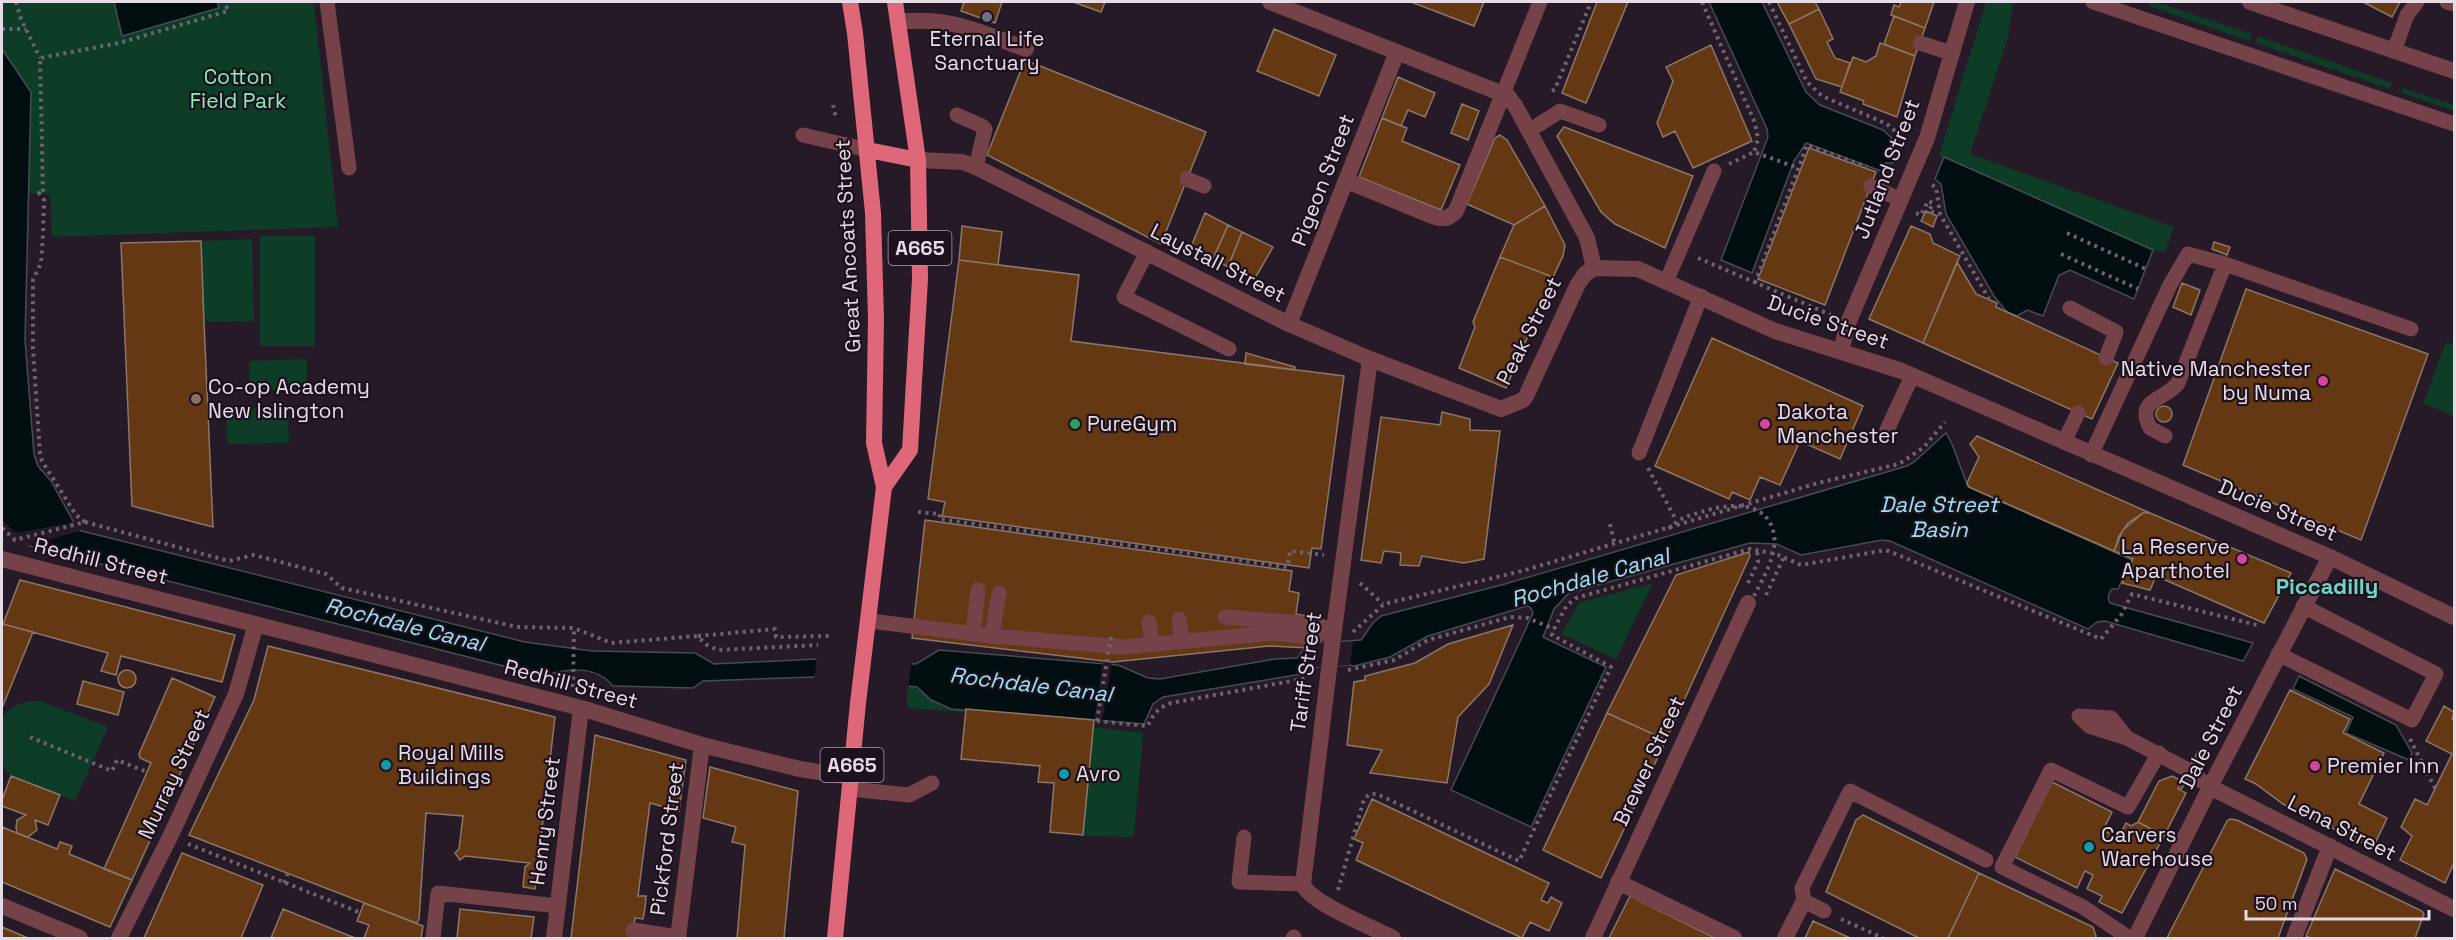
<svg xmlns="http://www.w3.org/2000/svg" width="2456" height="940" font-family="'Space Grotesk',sans-serif">
<rect width="100%" height="100%" fill="#271a27"/>
<path fill="#0d3d27" d="M2,2H114L122,36L219,8L217,2H314L338,227L52,237L50,194H28L31,92L2,49Z
M1986,2H2013L2008,38L1970,154L2174,227L2165,252L2153,250L1939,155Z
M2150,2H2156L2252,34L2249,41L2149,6Z
M2258,36L2392,83L2390,89L2256,43Z
M2402,88L2454,105V111L2402,93Z
M260,236H315V346H260Z
M252,239L254,321L204,322L201,241Z
M2446,342L2454,345V416L2423,403Z
M307,359V389L250,391L249,361Z
M288,408L289,443L227,444L226,409Z
M1653,583L1616,659L1561,634L1579,603Z
M907,686C918,687 920,691 928,698C940,707 951,709 966,709V712L907,708Z
M40,701L108,727L75,801L11,776L2,765V719C10,705 24,701 40,701Z
M1093,727L1143,733L1134,837L1083,836Z"/>
<path fill="#030e11" stroke="#474c51" stroke-width="1.5" d="M114,2H217L219,8L122,36Z
M1709,2H1762L1806,92L1820,105L1883,130L1900,146L1893,163H1885L1881,171L1806,143L1794,161L1752,273L1721,260L1768,137L1767,129Z
M2,49L31,92L25,340L34,454L38,466L51,481L78,530L525,642L592,651L695,653L714,664L817,659L916,664L939,650L1118,665L1148,678L1160,679L1275,659L1297,658L1308,644L1361,640L1373,623L1381,616L1505,584L1907,466L1914,462L1946,433L1952,444L1968,487L2132,560L2118,589H2112C2108,594 2107,597 2110,603L2253,643L2243,661L2105,621L2097,622L2088,629L1890,541L1882,540L1801,555L1777,544L1750,543L1569,593L1554,609L1543,637L1606,667L1531,827L1451,790L1529,622L1533,613L1530,607L1527,606L1428,636L1390,657L1354,666L1350,665L1306,668L1302,674L1163,697L1153,704L1144,724L951,709L931,700L917,687L814,677L703,681L693,688L613,686C596,665 566,668 543,676L2,539Z
M1944,157L2153,250L2134,299L2070,270L2059,275L2043,316L2027,310L2017,316L2007,312L1994,296L1946,214L1941,184L1935,179Z
M2299,676L2396,725L2412,753L2409,760L2346,733L2353,717L2293,689Z"/>
<path fill="#271a27" d="M2,520L16,533L75,522L80,531L23,547L7,544L2,537Z
M1353,642L1350,665L1305,668L1308,644Z
M817,656L912,661L908,689L814,680Z
M1103,661L1112,662L1102,723H1098L1094,722Z"/>
<path fill="#653814" stroke="#8a776a" stroke-width="1.5" d="M964,2H1002L995,23L961,11Z
M1073,2H1105L1101,12Z
M1411,2H1484L1474,26Z
M1597,2H1628L1586,103L1562,93Z
M1777,2H1815L1819,9L1789,24Z
M1901,2H1934L1925,28L1891,15L1894,5L1899,7Z
M2363,2H2400L2392,17Z
M1819,9L1833,39L1827,42L1835,58L1850,63L1842,87L1816,79L1789,24Z
M1894,16L1925,28L1915,56L1884,44Z
M1274,29L1336,55L1319,96L1257,71Z
M1880,43L1915,56L1897,117L1863,104L1864,101L1840,92L1853,57L1866,62L1876,56Z
M1711,45L1752,141L1693,168L1675,131L1663,137L1657,123L1673,81L1666,67Z
M1025,60L1206,132L1161,244L987,155Z
M1398,77L1435,93L1425,117L1408,110L1401,126L1382,118Z
M1462,104L1479,111L1468,140L1451,133Z
M1382,118L1407,128L1402,141L1460,165L1441,210L1359,177Z
M1564,127L1693,176L1665,248L1615,224L1601,212L1557,136Z
M1500,135L1507,140L1545,206L1514,225L1467,204L1495,138Z
M1809,148L1876,172L1825,305L1758,279Z
M1545,206L1565,245L1563,256L1553,277L1500,257L1514,225Z
M1926,211L1937,216L1933,227L1921,221Z
M1205,213L1228,225L1213,259L1191,247Z
M1228,225L1242,232L1228,267L1213,259Z
M962,226L1002,232L998,265L959,260Z
M1911,226L1930,234L1933,243L1960,256L1923,343L1869,319Z
M1242,232L1273,247L1254,280L1228,267Z
M201,241L204,322L213,527L132,506L121,243Z
M2214,242L2230,247L2227,255L2212,249Z
M1500,257L1553,277L1506,388L1459,368L1475,327L1473,322Z
M959,260L1079,275L1071,341L1344,376L1321,549L1312,548L1309,568L942,516L945,502L928,499Z
M1957,262L1976,294L1997,303L1996,307L2118,363L2092,419L1923,343Z
M2182,283L2200,290L2191,315L2173,307Z
M2246,289L2428,354L2361,540L2183,465Z
M1712,338L1863,406L1840,459L1800,441L1780,485L1760,477L1750,500L1732,492L1729,499L1655,466Z
M1246,353L1295,367V370L1245,364Z
M2156 414a8 8 0 1 1 16 0a8 8 0 1 1-16 0Z
M1442,412L1470,419V430L1500,431L1484,559L1464,563L1422,556L1419,566L1400,565L1401,553L1384,551L1381,563L1361,560L1381,417L1440,425Z
M1977,436L2150,513H2143L2128,523L2119,536L2114,551L1969,487L1967,483L1979,457L1970,444Z
M2143,513H2150L2291,573L2264,623L2156,576L2150,590L2122,583L2133,559L2114,551L2123,530Z
M925,520L1292,571L1289,591L1299,593L1296,614L1313,617L1309,648L1269,646L1113,662L912,638Z
M1749,552L1750,556L1666,740L1607,713L1676,575Z
M20,580L235,635L222,682L121,656L116,675L101,671L108,653L3,624Z
M3,624L33,632L2,708V627Z
M1513,625L1489,684L1458,717L1447,783L1370,773L1382,750L1347,745L1354,682L1365,680V676L1415,663L1448,644Z
M268,646L555,717L535,889L523,887L525,867L530,863L465,856L460,860L455,853L459,849L463,816L426,813L419,920L416,923L189,835L254,700Z
M118 679a9 9 0 1 1 18 0a9 9 0 1 1-18 0Z
M172,678L215,697L132,880L104,869L151,763L140,758L139,754Z
M83,681L124,692L118,715L77,704Z
M2290,690L2350,719L2343,733L2384,753L2359,804L2387,818L2373,848L2283,804L2256,784L2245,779Z
M2444,706L2454,712L2452,719L2454,720V863L2445,883L2400,860L2412,836L2401,827L2415,799L2427,805L2452,754L2426,741Z
M966,709L1094,720L1083,835L1050,832L1054,783L1038,782L1040,766L961,759Z
M1607,713L1666,740L1601,878L1543,850Z
M595,735L686,760L679,811L650,803L638,896H646L645,908L643,919L635,918L632,938H571Z
M2198,751L2200,752L2181,790L2178,789Z
M710,767L798,791L784,938H737L745,845L732,842L736,827L703,818Z
M11,776L60,795L48,825L35,820L37,830L28,837L18,834L16,828L17,820L26,815L2,806V800Z
M2172,776L2182,781L2178,789L2186,793L2164,836L2138,822L2159,781Z
M2052,782L2112,812L2103,830L2118,838L2126,823L2131,826L2138,822L2164,836L2122,913L2099,902L2102,896L2087,889L2093,875L2085,871L2077,888L2015,857Z
M1372,799L1549,883L1541,900L1548,903L1551,897L1562,903L1549,931L1530,922L1522,938L1356,860L1363,843L1354,839Z
M1863,815L1979,873L1948,938H1919L1826,892L1856,820Z
M2230,819L2237,820L2304,853L2307,859L2278,938H2167L2227,821Z
M2,827L57,849L60,842L72,846L69,854L132,880L110,927L2,882Z
M182,853L263,885L241,938H144Z
M2335,869L2422,911L2424,914L2415,938H2311L2306,936Z
M1979,873L2093,927L2096,936L2095,938H1948Z
M1630,896L1715,938H1609Z
M364,903L423,926L421,938H364L369,925L357,921Z
M283,909L355,938H271Z
M460,909L534,917L531,938H457Z
M1813,921L1850,938H1805Z
M2,927L28,938H2Z"/>
<g fill="none" stroke-linecap="round" stroke-linejoin="round">
<path stroke="#6e636e" stroke-width="4" stroke-dasharray="3 4.5" stroke-linecap="butt" d="M16,2L21,19L40,58
M1702,2L1755,123L1758,139L1754,152
M1769,2L1807,82L1822,96L1887,124L1906,141
M2,29H26
M1552,91L1555,89L1591,2
M833,105L836,118
M1729,164L1754,152L1798,168
M1932,185L1936,187L1940,214L1989,299
M1916,213L1921,215L1928,201L1933,203L1929,211L1940,214
M2067,233L2146,269
M2061,254L2138,289
M1698,258L1831,315
M1755,283L1807,145L1867,167
M1648,468L1676,520
M918,512L940,514L939,519L1287,567L1290,551L1324,555
M85,522L76,515L42,461L40,453L33,349V280L41,263L43,235L44,200L39,193H43L40,58L119,43L228,11L225,2
M1610,524L1615,545
M2,528L15,540L85,522L229,561L254,555L326,574L342,588L517,627L574,628L611,643L697,636L707,645L718,650L818,645
M1360,583L1383,604
M1748,583L1758,562L1757,550
M1766,595L1784,557
M1554,629L1567,605L1576,598L1750,549L1776,554L1801,565L1886,550L2101,639L2121,615L2132,594L2261,626
M1353,632L1384,604L1522,571L1818,483L1899,464L1924,447L1945,422
M698,636L775,629L776,637L829,636
M1348,670L1394,660L1428,640L1510,617L1528,618L1554,629
M573,687L574,628
M1097,721L1148,726C1152,715 1159,707 1171,703L1308,678
M30,737L112,771L117,760L147,772
M2410,739L2435,788
M188,844L361,913
M284,883L288,873
M1338,890L1364,799L1370,794H1377L1519,861L1611,667L1552,635L1554,629
M1841,919L1883,938"/>
<path stroke="#764249" stroke-width="15" d="M327,2L349,168
M2093,2L2454,124
M2447,2L2454,4
M1920,43L1951,53
M2394,51L2407,15L2417,2
M1503,94L1540,2
M957,115L982,126L985,129L976,167
M1529,131L1560,111L1599,125
M803,135L868,150
M1187,179L1204,186
M1871,186L1901,200
M1147,252L1124,297L1229,349
M1666,282L1714,171
M2070,308L2116,332L2106,358
M1887,430L1912,376
M2165,436L2150,428C2135,398 2165,401 2178,383L2225,264
M2064,442L2078,413
M1639,453L1701,296
M2091,455L2170,285L2188,254L2225,264L2411,329
M1225,617L1312,624L1334,630
M1179,619L1182,641
M870,621L992,636L1123,647L1273,633L1310,637L1334,630
M1149,622L1152,644
M973,633L978,590
M992,636L999,593
M2278,654L2412,720L2436,674L2303,606
M2079,716L2089,726L2127,738L2188,770
M2079,716L2111,718L2127,738
M2190,772L2210,787
M850,789L909,795L932,783
M1244,837L1239,882L1303,884
M1824,911L1804,901L1802,888L1850,791L1986,860
M633,930L678,937
M433,938L438,893L558,906
M1293,938L1294,937
M2129,938L2083,907L2002,867L2051,770L2128,807L2159,753"/>
<path stroke="#764249" stroke-width="16" d="M1270,2L1508,96L1516,107L1587,238L1594,268
M898,22C950,16 979,32 1026,49
M918,160L962,162L976,167L1289,324L1370,359L1501,409L1523,400L1526,396L1578,284L1585,274L1594,268
M1915,166L1927,138L1967,2
M1347,181L1435,217C1444,220 1449,218 1456,211L1503,94
M1594,268L1638,269L1775,331L1902,371L2330,557L2454,617
M1289,324L1397,52
M1841,351L1848,323L1904,192
M2,559L581,708L702,745L800,769L851,777
M1334,630L1370,359
M1328,677L1303,884C1309,903 1374,928 1393,938
M2210,787L2454,909
M1618,882L1734,938
M2,906L80,938
M119,938L170,837L236,694L256,624
M554,938L581,708
M678,938L702,745
M1593,938L1748,603
M1785,938L1804,901
M2135,938L2210,787L2330,557
M2294,938L2330,846"/>
<path stroke="#764249" stroke-width="16" d="M2250,2L2454,71"/>
<path stroke="#de677a" stroke-width="16" d="M868,150L918,160
M884,487L910,450L920,279L918,160L895,2
M835,938L858,703L884,487L874,443L876,319L873,213L855,33L850,2"/>
<path stroke="#6e636e" stroke-width="4" stroke-dasharray="3 4.5" stroke-linecap="butt" d="M1669,529C1678,518 1688,516 1701,512C1726,504 1768,498 1774,535C1777,556 1763,578 1754,596
M1097,721L1111,637"/>
<path stroke="#764249" stroke-width="16" d="M1904,192L1915,166
M1328,677L1334,630"/>
</g>
<circle fill="#6b7280" stroke="#1d111d" stroke-width="2" cx="987" cy="17" r="6"/>
<g fill="#d1479c" stroke="#1d111d" stroke-width="2">
<circle cx="2323" cy="381" r="6"/>
<circle cx="1765" cy="424" r="6"/>
<circle cx="2242" cy="559" r="6"/>
<circle cx="2315" cy="766" r="6"/>
</g>
<circle fill="#8d6e63" stroke="#1d111d" stroke-width="2" cx="196" cy="399" r="6"/>
<circle fill="#2e9e5b" stroke="#1d111d" stroke-width="2" cx="1075" cy="424" r="6"/>
<g fill="#0f9aa8" stroke="#1d111d" stroke-width="2">
<circle cx="386" cy="765" r="6"/>
<circle cx="1064" cy="774" r="6"/>
<circle cx="2089" cy="847" r="6"/>
</g>
<g text-anchor="middle" stroke-width="4.5" stroke-linejoin="round" paint-order="stroke">
<g fill="#1d111d" stroke="#a99fa9" stroke-width="1.5">
<rect x="888.5" y="231" width="63" height="34" rx="4.5"/>
<rect x="820.5" y="748" width="63" height="34" rx="4.5"/>
</g>
<g font-size="20" font-weight="bold" fill="#e5dce5">
<text x="920" y="255">A665</text>
<text x="852" y="772">A665</text>
</g>
<g font-size="21" fill="#e5dce5" stroke="#1d111d" text-anchor="start">
<text x="987" y="46" text-anchor="middle">Eternal Life<tspan x="987" dy="24">Sanctuary</tspan></text>
<text x="2311" y="376" text-anchor="end">Native Manchester<tspan x="2311" dy="24">by Numa</tspan></text>
<text x="208" y="394">Co-op Academy<tspan x="208" dy="24">New Islington</tspan></text>
<text x="1777" y="419">Dakota<tspan x="1777" dy="24">Manchester</tspan></text>
<text x="1087" y="431">PureGym</text>
<text x="2230" y="554" text-anchor="end">La Reserve<tspan x="2230" dy="24">Aparthotel</tspan></text>
<text x="398" y="760">Royal Mills<tspan x="398" dy="24">Buildings</tspan></text>
<text x="2327" y="773">Premier Inn</text>
<text x="1076" y="781">Avro</text>
<text x="2101" y="842">Carvers<tspan x="2101" dy="24">Warehouse</tspan></text>
</g>
<g font-size="21" fill="#83f0b7" stroke="#1d111d">
<text x="238" y="84">Cotton<tspan x="238" dy="24">Field Park</tspan></text>
</g>
<g font-size="21" fill="#e5dce5" stroke="#1d111d">
<text transform="translate(1887 169) rotate(-69)" y="7">Jutland Street</text>
<text transform="translate(1323 180) rotate(-69)" y="7">Pigeon Street</text>
<text transform="translate(848 246) rotate(-93)" y="7">Great Ancoats Street</text>
<text transform="translate(1218 263) rotate(27)" y="7">Laystall Street</text>
<text transform="translate(1828 322) rotate(19)" y="7">Ducie Street</text>
<text transform="translate(1529 331) rotate(-63)" y="7">Peak Street</text>
<text transform="translate(2278 510) rotate(23)" y="7">Ducie Street</text>
<text transform="translate(101 561) rotate(14)" y="7">Redhill Street</text>
<text transform="translate(1306 672) rotate(-82)" y="7">Tariff Street</text>
<text transform="translate(571 684) rotate(15)" y="7">Redhill Street</text>
<text transform="translate(2211 737) rotate(-63)" y="7">Dale Street</text>
<text transform="translate(1649 761) rotate(-65)" y="7">Brewer Street</text>
<text transform="translate(174 774) rotate(-65)" y="7">Murray Street</text>
<text transform="translate(545 821) rotate(-83)" y="7">Henry Street</text>
<text transform="translate(2342 828) rotate(27)" y="7">Lena Street</text>
<text transform="translate(667 839) rotate(-83)" y="7">Pickford Street</text>
</g>
<g font-size="22" font-style="italic" fill="#99e3f7" stroke="#1d111d">
<text x="1939" y="512">Dale Street<tspan x="1939" dy="25">Basin</tspan></text>
<text transform="translate(1590 577) rotate(-16)" y="8">Rochdale Canal</text>
<text transform="translate(405 624) rotate(14)" y="8">Rochdale Canal</text>
<text transform="translate(1031 684) rotate(7)" y="8">Rochdale Canal</text>
</g>
<g font-size="22" font-weight="bold" fill="#6ed6c5" stroke="#1d111d">
<text x="2327" y="594">Piccadilly</text>
</g>
</g>
<rect width="2456" height="940" fill="none" stroke="#e5dce5" stroke-width="6"/>
<path d="M2246 910v9h183v-9" fill="none" stroke="#e5dce5" stroke-width="3"/>
<text x="2255" y="910" font-size="18" fill="#e5dce5" stroke="#1d111d" stroke-width="4.5" paint-order="stroke">50 m</text>
</svg>
